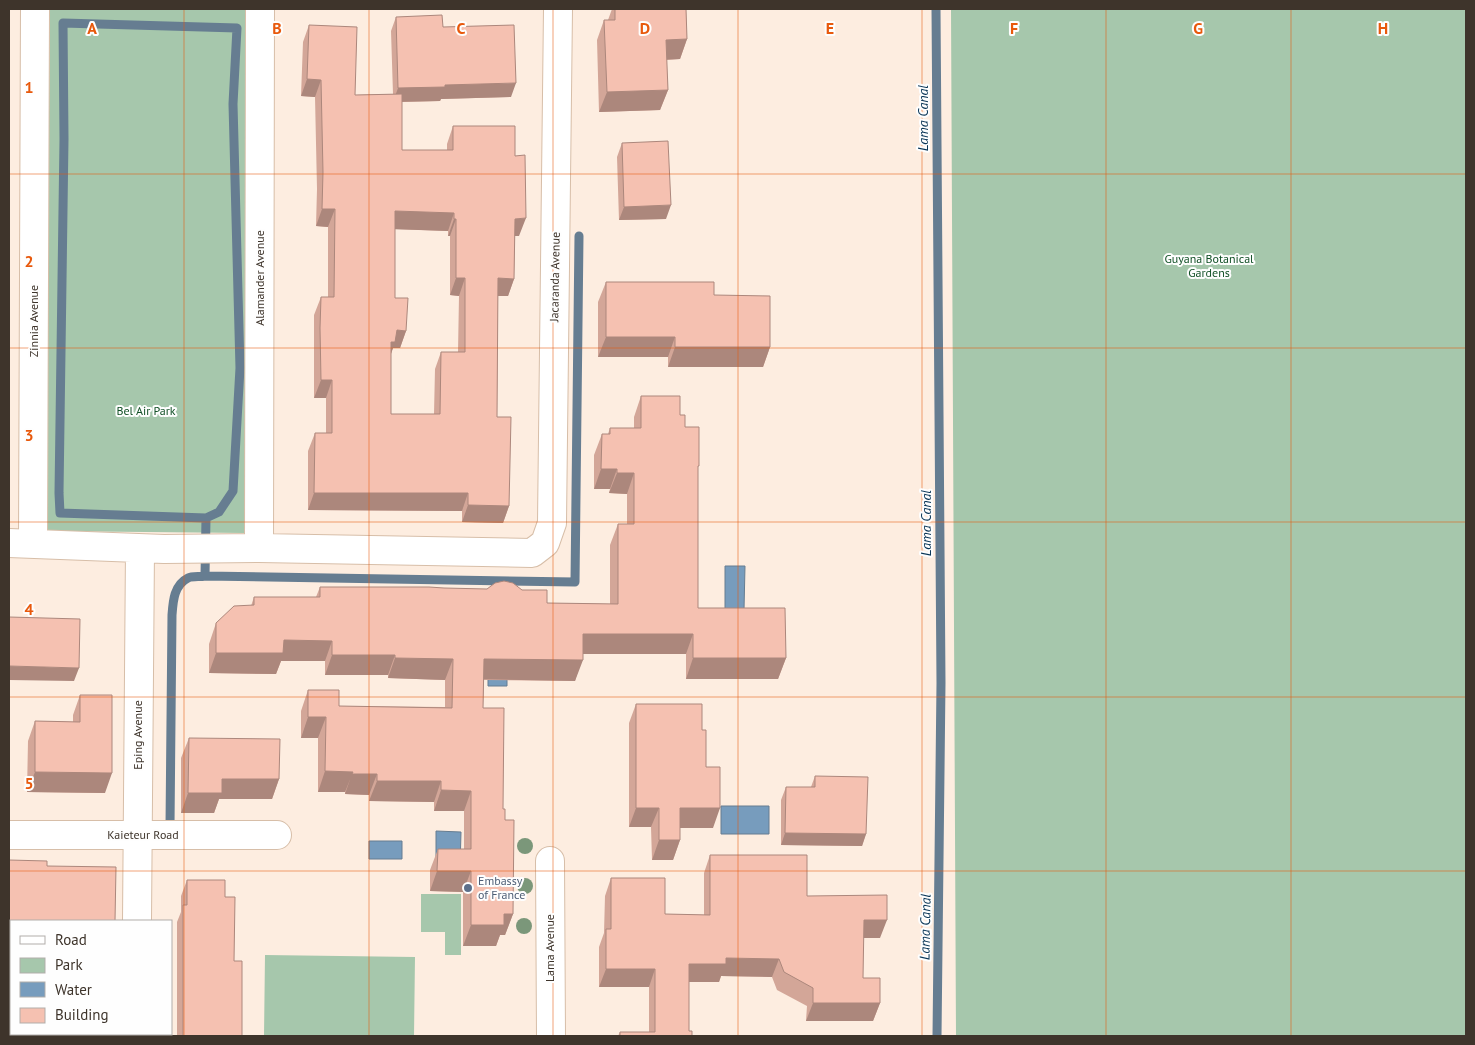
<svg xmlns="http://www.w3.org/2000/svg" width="1475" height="1045" font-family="'PT Sans',sans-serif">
<rect width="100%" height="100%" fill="#fdede0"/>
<path fill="#a6c7ac" d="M50,9H248L245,533L45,531Z
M951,9H1466V1036H956Z
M421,894H461V955H445V932H421Z
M265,955L415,957L414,1036H264Z"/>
<path fill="#779cbd" stroke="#667d91" d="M725,566H745L744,610H725Z
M488,649H507V686H488Z
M721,806H769V834H721Z
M436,831L461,832L460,868H436Z
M369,841H402V859H369Z"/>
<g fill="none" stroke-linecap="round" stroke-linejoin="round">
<path stroke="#667d91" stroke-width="9" d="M936,9L941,683L937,1036
M205,576L575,582L579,236
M170,826L172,615C173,601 174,585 188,578C192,576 200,577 205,576L206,518L60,513L59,493L64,139L63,23L237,28L233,104L240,368L233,491L219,512L206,518"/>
<g stroke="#d7bea8" stroke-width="30">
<path id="street" d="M9,543L164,549L259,548L532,553L545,543L552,523L558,9
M33,543L35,9
M259,548L260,9
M9,835H277
M550,861L551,1036
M137,921L140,549
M137,1036V1034"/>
</g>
<use href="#street" stroke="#fff" stroke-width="28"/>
</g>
<g fill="#7b977a">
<circle cx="525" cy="846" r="8"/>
<circle cx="525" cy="886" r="8"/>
<circle cx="524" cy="926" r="8"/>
</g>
<path fill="#d3a698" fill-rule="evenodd" d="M612,9H686L687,39L680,59L666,60L668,90L660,110L599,112L597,40L604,20H608Z
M396,17L443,27L511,97L441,99L440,101L402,102V150H447V144L453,126L515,156L519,236H515L514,279L508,296H498L497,417L509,506L503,523L462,522V511L308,510V451L315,433H326V398H314V315L321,297H328V227L316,226L317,189L315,97L301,96L303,42L309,25L355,95L393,94L391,31ZM395,229L448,231V236H450V295L459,296L458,352H441L435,369L434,414H391V354L393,348H400L406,331L395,298Z
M622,143L666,219L619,220L617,157Z
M606,282L714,295L770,347L763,367H668V357H598V302Z
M641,396L680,415L685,427L698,470V608L786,658L778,679H686V654H583L575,681L484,680L483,708L503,809L513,914L505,935H500L496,946H463V892L430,891V870L438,849H464V811H434V802L369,801V795L345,794V792H318V738H301V711L308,690L339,706L445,707V680L388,678V675H325V661H281L276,674L209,673V644L216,623L251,606L254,597H316L320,587L522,590L547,603L610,604V545L618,524H627V494L609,493L610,489H594V455L602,434H608L610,428H634V417Z
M80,695L105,793L27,792L28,741L35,721L73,722V715Z
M636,704L702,730L713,828H680V840L673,860H652L651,827H629V723Z
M189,738L279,779L272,799H219L214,813H181V758Z
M815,776L866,834L862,846L781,845V800L786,787H811Z
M710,855L807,896L880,938H863V978L880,1003L873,1021H806L807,1006L777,990L772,977L721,976L719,982H689V1031L692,1036H618L620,1032H649V987H599V947L604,933L605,896L611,878L665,914L704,915V873Z
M187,880L225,897L234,961L242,1036H177V922L181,912V896Z"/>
<path fill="#ac877c" d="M687,39L680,59L658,60L666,40Z
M307,79L321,80L315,97L301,96Z
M516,83L511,97L441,99L440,101L393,102L398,88L445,85Z
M668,90L660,110L599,112L607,92Z
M671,205L666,219L619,220L624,207Z
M322,209H335L328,227L316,226Z
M395,211L454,213L448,231L389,229Z
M526,218L519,236H509L515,219Z
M454,219H456L450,236H448Z
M456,278H465L459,296L450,295Z
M498,278L514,279L508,296H491Z
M397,330L406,331L400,348H393L389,359L391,342Z
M606,337H675L668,357H598Z
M675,347H770L763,367H668Z
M321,380H332L326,398H314Z
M601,469H617L610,489H594Z
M617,473H634L627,494L609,493Z
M314,493H468L462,511L308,510Z
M468,505L509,506L503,523L462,522Z
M583,634H693L686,654H576Z
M284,640L332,641L325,661H281L276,674L209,673L216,653Z
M332,655H395L388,675H325Z
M395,658L453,659L445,680L388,678Z
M693,658H786L778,679H686Z
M484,659L583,660L575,681L476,679Z
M9,666L79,668L74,681L9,680Z
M308,717H326L318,738H301Z
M325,771L353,772L345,792H318Z
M35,772L112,773L105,793L27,792Z
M352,774H377L369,795L345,794Z
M222,779H279L272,799H219L214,813H181L188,793Z
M377,781H441L434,802L369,801Z
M441,790L471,791L464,811H434Z
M636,808H659L651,827H629Z
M680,808H720L713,828H673Z
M785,833L866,834L862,846L781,845Z
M659,840H680L673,860H652Z
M437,871H471L463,892L430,891Z
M504,914H513L505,935H500L496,946H463L471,925Z
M864,920H887L880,938H857Z
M9,939H11V959H9Z
M726,958L779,959L772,977L721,976L719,982H682L689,964Z
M606,969H655L649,987H599Z
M813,1003H880L873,1021H806Z"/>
<path fill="#f5c1b1" stroke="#ac877c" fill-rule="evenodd" d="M615,9H686L687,39L666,40L668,90L607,92L604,20H615Z
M442,15L443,27L514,25L516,83L445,85V87L398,88L396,17Z
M309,25L357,27L355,95L402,94V150H453V126H515V156L525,155L526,218L515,219L514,279L498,278L497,417H511L509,506L468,505V493H314L315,433H332V380H321L320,328L321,297H334L335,209H322L323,172L321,80L307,79ZM395,211L454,213V219H456V278H465V352H441L440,414H391V342H395L397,330L406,331L408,298H395Z
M668,141L671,205L624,207L622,143Z
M606,282H714V295L770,296V347H675V337H606Z
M641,396H680V415H685V427H699V466H698V608H785L786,658H693V634H583V660L484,659L483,708H504L503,809H505V820H514L513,914H504V925H471V871H437L438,849H471V791L441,790V781H377V774H352L353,772L325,771L326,717H308V690H339V706L452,708L453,659L395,658V655H332V641L284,640L283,653H216V623L234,606L254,605V597H320V587H429L444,588L487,589L495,583L504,581L513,583L522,590H547V603L618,604V524H634V473H617V469H601L602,434H610V428H641Z
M9,617L80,619L79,668L9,666Z
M80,695H112V773L35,772V721L80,722Z
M636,704H702V730H706V767H720V808H680V840H659V808H636Z
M189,738L280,739L279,779H222V793H188Z
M815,776L868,777L866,834L785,833L786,787H815Z
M710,855H807V896L887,895V920H864L863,978H880V1003H813V988L784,972L779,959L726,958V964H689V1031H692V1036H620V1032H655V969H606V929H611V878H665V914L710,915Z
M9,860L47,861V866L116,867L115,921H11V939H9Z
M187,880H225V897H235L234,961H242V1036H183V905H187Z
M9,986H11V1034H110V1036H9Z"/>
<path fill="none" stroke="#e8590c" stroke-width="1" stroke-opacity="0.55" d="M184,9V1036M369,9V1036M553,9V1036M738,9V1036M922,9V1036M1106,9V1036M1291,9V1036M9,174H1466M9,348H1466M9,522H1466M9,697H1466M9,871H1466"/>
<circle fill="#5c6f8a" stroke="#fefefe" stroke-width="2" cx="468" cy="888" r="5"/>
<g text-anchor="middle" stroke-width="4" stroke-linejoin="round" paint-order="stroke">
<g font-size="12" fill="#115026" stroke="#fefefe">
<text x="1209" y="263">Guyana Botanical<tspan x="1209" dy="14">Gardens</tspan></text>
<text x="146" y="415">Bel Air Park</text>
</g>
<g font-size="12" fill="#3e342b" stroke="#fefefe">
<text transform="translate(555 277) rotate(-89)" y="4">Jacaranda Avenue</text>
<text transform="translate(260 278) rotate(-90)" y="4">Alamander Avenue</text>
<text transform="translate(34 321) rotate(-90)" y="4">Zinnia Avenue</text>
<text transform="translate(138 735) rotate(-90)" y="4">Eping Avenue</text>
<text x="143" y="839">Kaieteur Road</text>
<text transform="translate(550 948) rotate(-90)" y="4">Lama Avenue</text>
</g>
<g font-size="12" fill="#4e5e75" stroke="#fefefe" text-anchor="start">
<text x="478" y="885">Embassy<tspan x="478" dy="14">of France</tspan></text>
</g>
<g font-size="14" font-style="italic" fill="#0a3657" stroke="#fefefe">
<text transform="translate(923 118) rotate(-90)" y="5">Lama Canal</text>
<text transform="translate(926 523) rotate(-90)" y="5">Lama Canal</text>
<text transform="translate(925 927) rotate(-89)" y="5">Lama Canal</text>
</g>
</g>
<g font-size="16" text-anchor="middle" font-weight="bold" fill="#e8590c" stroke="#fefefe" stroke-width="4" stroke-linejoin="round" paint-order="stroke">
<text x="92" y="34">A</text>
<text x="277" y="34">B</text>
<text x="461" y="34">C</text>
<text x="645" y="34">D</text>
<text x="830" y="34">E</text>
<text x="1014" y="34">F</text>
<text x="1198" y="34">G</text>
<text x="1383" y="34">H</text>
<text x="29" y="93">1</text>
<text x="29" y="267">2</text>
<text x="29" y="441">3</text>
<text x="29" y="615">4</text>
<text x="29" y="789">5</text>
</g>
<rect width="1475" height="1045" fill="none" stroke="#3e342b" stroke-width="20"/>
<rect x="10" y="920" width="162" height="115" fill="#fefefe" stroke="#b1adaa"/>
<rect x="20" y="936" width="25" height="8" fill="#ffffff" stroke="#b1adaa"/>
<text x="55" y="945" font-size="15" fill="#3e342b">Road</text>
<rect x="20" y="958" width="25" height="15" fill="#a6c7ac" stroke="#b1adaa"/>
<text x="55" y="970" font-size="15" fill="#3e342b">Park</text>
<rect x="20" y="982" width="25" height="15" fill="#779cbd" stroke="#b1adaa"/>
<text x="55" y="995" font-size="15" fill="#3e342b">Water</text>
<rect x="20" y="1008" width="25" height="15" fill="#f5c1b1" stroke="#b1adaa"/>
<text x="55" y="1020" font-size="15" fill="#3e342b">Building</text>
</svg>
